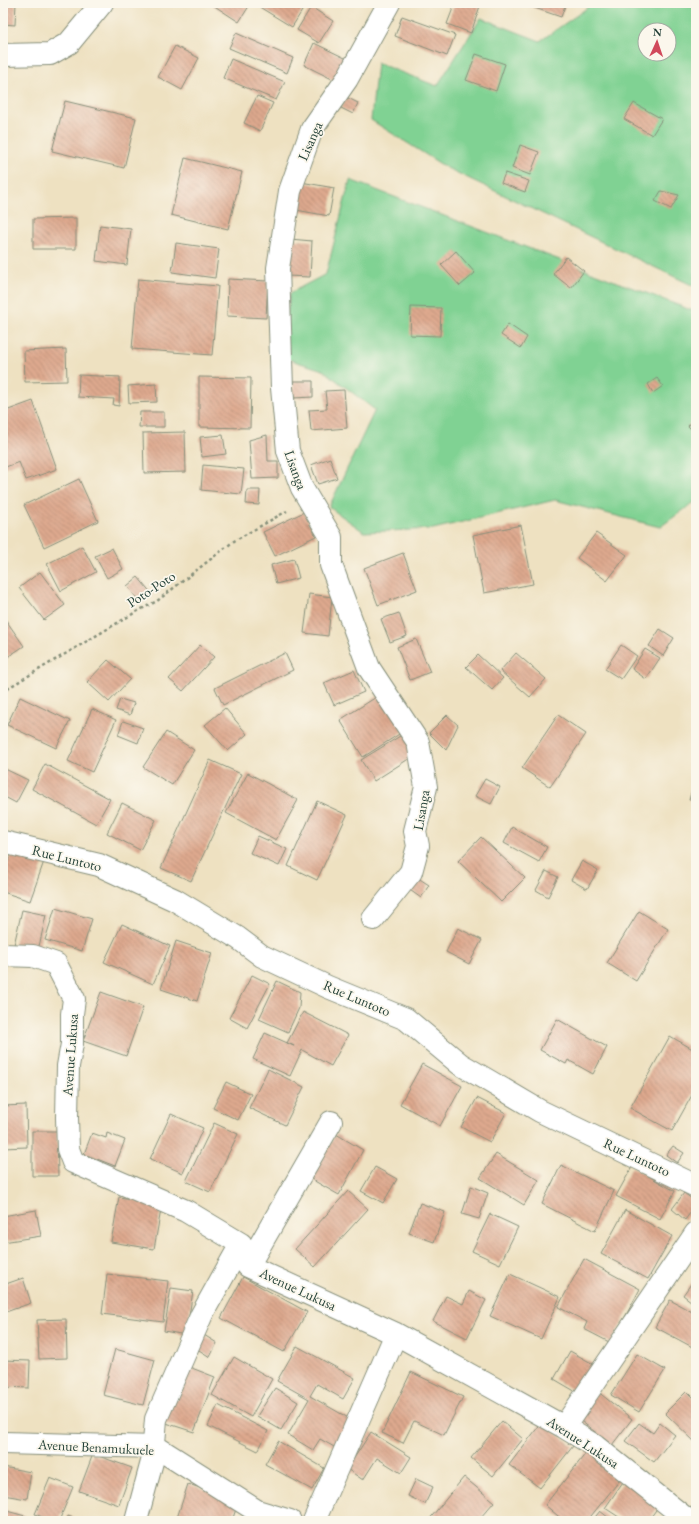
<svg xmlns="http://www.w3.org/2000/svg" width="699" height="1524" font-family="'EB Garamond',serif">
<defs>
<pattern id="building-back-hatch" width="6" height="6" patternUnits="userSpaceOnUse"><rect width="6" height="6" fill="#dea98e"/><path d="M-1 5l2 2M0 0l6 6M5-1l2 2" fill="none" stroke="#b38b75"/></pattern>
</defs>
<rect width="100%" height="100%" fill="#fbf7ec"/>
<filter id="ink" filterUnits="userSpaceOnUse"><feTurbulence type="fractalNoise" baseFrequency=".025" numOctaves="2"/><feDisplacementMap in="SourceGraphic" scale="8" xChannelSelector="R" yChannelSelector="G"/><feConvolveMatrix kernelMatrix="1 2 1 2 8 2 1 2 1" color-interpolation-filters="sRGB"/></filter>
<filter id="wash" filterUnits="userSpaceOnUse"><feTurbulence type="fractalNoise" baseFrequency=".012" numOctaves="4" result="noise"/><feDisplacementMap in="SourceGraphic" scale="16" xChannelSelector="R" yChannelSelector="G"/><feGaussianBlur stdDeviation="0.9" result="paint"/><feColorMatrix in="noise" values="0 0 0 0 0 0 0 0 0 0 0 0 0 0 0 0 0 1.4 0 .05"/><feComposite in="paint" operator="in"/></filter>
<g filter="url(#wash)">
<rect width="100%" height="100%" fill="#eee1c1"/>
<path fill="#80d293" stroke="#508864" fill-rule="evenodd" d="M588,3H696V287L447,168L371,120L377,63L437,86L481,18L540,41L587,8ZM645,30H669V54H645Z
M350,180L696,312V501L660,527L555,500L433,529L364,532L329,507L375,410L323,370L281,357L290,293L326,274Z"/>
<g id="blocks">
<path fill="url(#building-back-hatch)" d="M3,3H16L15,25L3,24Z
M210,3H251L239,22Z
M253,3H299L305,6L292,27Z
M455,3H481L471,33L447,24Z
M520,3H566L561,17Z
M311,7L333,21L319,43L297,30Z
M402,16L455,35L447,56L395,36Z
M236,33L293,58L287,73L229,48Z
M314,43L347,59L336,81L304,65Z
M175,46L199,58L182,90L158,77Z
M476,54L505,64L496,91L466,80Z
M231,59L285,82L276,100L223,78Z
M257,96L273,103L260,131L244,123Z
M346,97L358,103L353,114L341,108Z
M65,101L136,118L124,168L52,151Z
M634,103L662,119L652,135L624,119Z
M520,145L539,152L530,175L512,168Z
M185,158L242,172L228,229L171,215Z
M505,173L529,181L525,192L501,183Z
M301,182L334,188L329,216L296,210Z
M661,191L679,195L671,209L655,201Z
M76,218V249H33V219Z
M100,225L131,229L127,265L96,261Z
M290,239L312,241L310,277L287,276Z
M176,243L219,249L215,278L172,272Z
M456,251L475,273L460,286L441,265Z
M566,257L584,271L571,288L553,274Z
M138,279L218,286L212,355L132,349Z
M228,279L268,281L266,318L227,316Z
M411,307L441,308L440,336L410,335Z
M508,324L527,337L521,348L501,335Z
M66,349L67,381L25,382L24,351Z
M79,375L120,377L119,406L113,405L114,399L78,397Z
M199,377L251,378L250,428L199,427Z
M657,378L663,386L653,393L648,384Z
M293,381H313V397L293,398Z
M156,384L157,402L129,403L128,386Z
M344,390L347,428L311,431L309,410L327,409L325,391Z
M33,401L57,469L26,480L19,462L3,468V412Z
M140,412H164V427H139Z
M696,417V434L688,426Z
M185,432L186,472L144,473L143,433Z
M223,435L226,454L202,457L200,437Z
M267,435L268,461H278V478L252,479L249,440Z
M330,458L337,478L318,484L311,465Z
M203,465L244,469L241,494L201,490Z
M79,479L98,521L44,547L24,505Z
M247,490H260L259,505L246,504Z
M304,512L316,536L275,556L263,532Z
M521,525L533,584L484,593L473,535Z
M596,533L627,555L607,581L577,558Z
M82,546L96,572L61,591L47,564Z
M112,548L123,569L107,578L95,556Z
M403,553L417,590L378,605L364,568Z
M294,559L299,578L276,584L271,565Z
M40,572L65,605L44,620L19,588Z
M138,577L152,594L141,603L127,586Z
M309,594L332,597L328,636L304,633Z
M399,613L407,636L390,642L381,619Z
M3,616L24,646L3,660Z
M660,629L674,638L663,656L649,646Z
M416,639L430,672L410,680L397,647Z
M200,645L214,657L183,691L169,679Z
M621,645L637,656L621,679L605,669Z
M645,649L660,658L646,679L632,669Z
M285,653L293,670L223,705L215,688Z
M516,653L546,679L530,697L500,671Z
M478,655L503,678L492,690L466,667Z
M108,660L130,679L109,702L87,682Z
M354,670L364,692L334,705L324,683Z
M381,694L404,731L363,757L340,720Z
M20,697L70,721L56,748L7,725Z
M120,699L134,703L130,715L116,710Z
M225,708L247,734L228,751L205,725Z
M92,709L116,720L92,772L68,761Z
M447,715L458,725L446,750L429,733Z
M558,715L586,734L550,787L522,768Z
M123,721L143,728L138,743L118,735Z
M166,732L194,750L172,785L143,767Z
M405,733L418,753L374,781L361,760Z
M210,760L241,774L191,881L161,868Z
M45,764L110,799L96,824L32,789Z
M5,769L28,780L16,803L3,796V773Z
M248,773L298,800L276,840L226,813Z
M696,775V802L689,800Z
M485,779L500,787L491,804L475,796Z
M317,801L347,815L317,880L288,866Z
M122,803L156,820L140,850L107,833Z
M512,827L547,847L539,862L504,843Z
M258,836L287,849L279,866L250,853Z
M481,837L525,878L501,902L458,861Z
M12,850L47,853L30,901L3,892V875Z
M582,861L598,870L587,889L571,880Z
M546,871L558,877L548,897L536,890Z
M415,876L429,885L421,898L407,888Z
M55,908L92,919L82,951L45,940Z
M22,910L46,915L38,951L14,945Z
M639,911L668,929L636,981L607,963Z
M122,924L170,946L153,984L104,962Z
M458,928L482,940L469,964L446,952Z
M176,941L212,953L197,1001L161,989Z
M252,975L270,984L247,1028L229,1018Z
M277,981L300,992L299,1008L288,1032L259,1019Z
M101,992L143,1007L126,1056L83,1041Z
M303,1012L348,1035L331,1066L302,1050L290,1076L253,1059L265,1033L294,1046L287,1043Z
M557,1019L607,1047L593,1074L568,1060L566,1064L540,1050Z
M670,1036L696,1051V1088L672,1131L630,1108Z
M422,1064L462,1086L440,1126L400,1104Z
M268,1069L304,1087L285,1125L249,1108Z
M226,1082L251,1094L238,1120L213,1108Z
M477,1098L506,1113L490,1142L461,1127Z
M26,1105L27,1147L3,1148V1106Z
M171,1114L203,1128L183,1173L150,1159Z
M214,1123L238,1134L210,1192L186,1181Z
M32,1131H57L58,1176H32Z
M92,1133L106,1138L107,1133L125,1140L115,1166L84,1154Z
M336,1134L363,1150L339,1195L311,1179Z
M673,1146L684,1153L677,1163L666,1155Z
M496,1154L539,1180L524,1205L480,1178Z
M561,1165L614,1191L595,1231L542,1204Z
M375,1167L397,1179L383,1203L361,1191Z
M632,1167L675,1191L660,1219L616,1196Z
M471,1186L488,1193L479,1219L462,1214Z
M348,1191L368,1209L315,1267L295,1249Z
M684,1193L696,1202V1205L685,1220L672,1209Z
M119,1197L162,1204L154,1249L111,1242Z
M420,1203L445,1212L434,1242L409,1233Z
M36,1210L41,1236L3,1242V1216Z
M625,1210L672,1236L648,1279L601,1254Z
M490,1214L518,1227L500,1264L472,1251Z
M584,1259L640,1289L611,1343L584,1329L587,1322L558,1307Z
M107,1274L168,1281L163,1322L102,1314Z
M510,1274L560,1297L541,1339L490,1316Z
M243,1277L307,1312L284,1352L221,1318Z
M696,1277V1305L683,1295Z
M23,1278L31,1303L3,1313V1285Z
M171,1288L193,1291L186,1335L164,1331Z
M469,1291L486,1300L467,1338L433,1321L446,1296L463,1304Z
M670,1300L696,1314V1349L655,1327Z
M66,1319L67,1358L39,1359L37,1320Z
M199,1332L217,1343L210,1357L191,1345Z
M297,1346L355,1378L343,1399L317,1384L310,1396L352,1420L336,1448L320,1439L313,1450L288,1435L309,1399L277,1381Z
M115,1349L155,1360L143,1405L103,1395Z
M570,1351L595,1365L578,1393L554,1379Z
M637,1354L665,1370L639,1412L611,1395Z
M234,1357L272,1379L251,1417L212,1395Z
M3,1360L30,1361L29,1388L3,1387Z
M184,1365L215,1377L194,1432L163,1422Z
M411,1372L463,1397L444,1435L414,1421L403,1443L382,1433Z
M275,1388L298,1402L281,1430L257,1416Z
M597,1391L632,1419L612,1445L577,1418Z
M687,1391L696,1400V1443L665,1413Z
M218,1405L268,1431L258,1451L208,1426Z
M502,1421L523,1439L493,1476L471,1458Z
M542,1422L573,1446L540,1488L509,1465Z
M639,1423L653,1433L660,1423L675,1435L654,1462L625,1441Z
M371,1432L411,1457L401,1473L377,1458L363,1480L347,1469Z
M278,1441L324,1468L312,1490L265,1464Z
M590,1448L624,1475L587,1521H564L545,1505Z
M93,1454L132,1468L119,1505L79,1491Z
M3,1467L31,1472L27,1499L3,1495Z
M464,1477L494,1502L480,1518L484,1521H428Z
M50,1478L73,1487L59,1521H52L35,1514Z
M416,1479L433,1487L425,1504L408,1496Z
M625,1479L661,1503L648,1521H625L605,1508Z
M188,1484L239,1500L232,1521H176Z
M3,1510L29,1517L28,1521H3Z
M600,1511L613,1521H592Z
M68,1516L82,1521H67Z"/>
</g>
</g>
<g filter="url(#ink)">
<use href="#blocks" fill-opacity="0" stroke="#868f7a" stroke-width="1"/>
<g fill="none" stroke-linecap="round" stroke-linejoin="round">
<g stroke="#868f7a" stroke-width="24">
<path id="street" d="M3,55L50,54L69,43L102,3
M3,842L99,865L175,900L238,938L262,956L328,987L406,1019L460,1064L540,1111L696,1186
M373,919L411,872L418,846L415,831L426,787L418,742L369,668L331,565V537L302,488L288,451L282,388L278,268L290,191L312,129L347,79L389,3
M3,955L33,956L56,964L74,999L72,1014V1044L68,1066L67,1118L68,1149L73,1162L186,1211L241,1244L248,1266L396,1334L564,1427L595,1446L689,1521
M248,1266L331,1122
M564,1427L696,1233
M3,1443L156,1447L257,1511L290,1521
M136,1521L156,1447L154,1443L156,1419L202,1314L241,1244
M314,1521L396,1334"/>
</g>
<path stroke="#868f7a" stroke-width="2.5" stroke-dasharray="3 3" stroke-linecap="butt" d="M3,693L13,685L136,612L157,601L234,541L287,511"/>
<use href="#street" stroke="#fff" stroke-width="22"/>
</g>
</g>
<g text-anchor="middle" stroke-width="3.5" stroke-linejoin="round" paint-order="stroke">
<g font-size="14" fill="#1f3d34" stroke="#fbf7ec">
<text transform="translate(310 141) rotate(-66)" y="5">Lisanga</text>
<text transform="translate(296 470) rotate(70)" y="5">Lisanga</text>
<text transform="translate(151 589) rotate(-33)" y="5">Poto-Poto</text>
<text transform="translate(421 810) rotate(-80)" y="5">Lisanga</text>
<text transform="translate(67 858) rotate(14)" y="5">Rue Luntoto</text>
<text transform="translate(357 998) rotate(23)" y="5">Rue Luntoto</text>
<text transform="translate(70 1055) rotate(-86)" y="5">Avenue Lukusa</text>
<text transform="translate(637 1157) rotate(25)" y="5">Rue Luntoto</text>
<text transform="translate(298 1289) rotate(25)" y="5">Avenue Lukusa</text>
<text transform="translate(583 1442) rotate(33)" y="5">Avenue Lukusa</text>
<text transform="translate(96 1447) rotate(3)" y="5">Avenue Benamukuele</text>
</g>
</g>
<rect width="699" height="1524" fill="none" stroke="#fbf7ec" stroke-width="16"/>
<g transform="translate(657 42) rotate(3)"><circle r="19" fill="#fbf7ec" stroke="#a3ada2"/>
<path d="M0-3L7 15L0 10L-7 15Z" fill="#d1495b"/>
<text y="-6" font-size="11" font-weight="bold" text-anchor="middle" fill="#1f3d34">N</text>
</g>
</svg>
